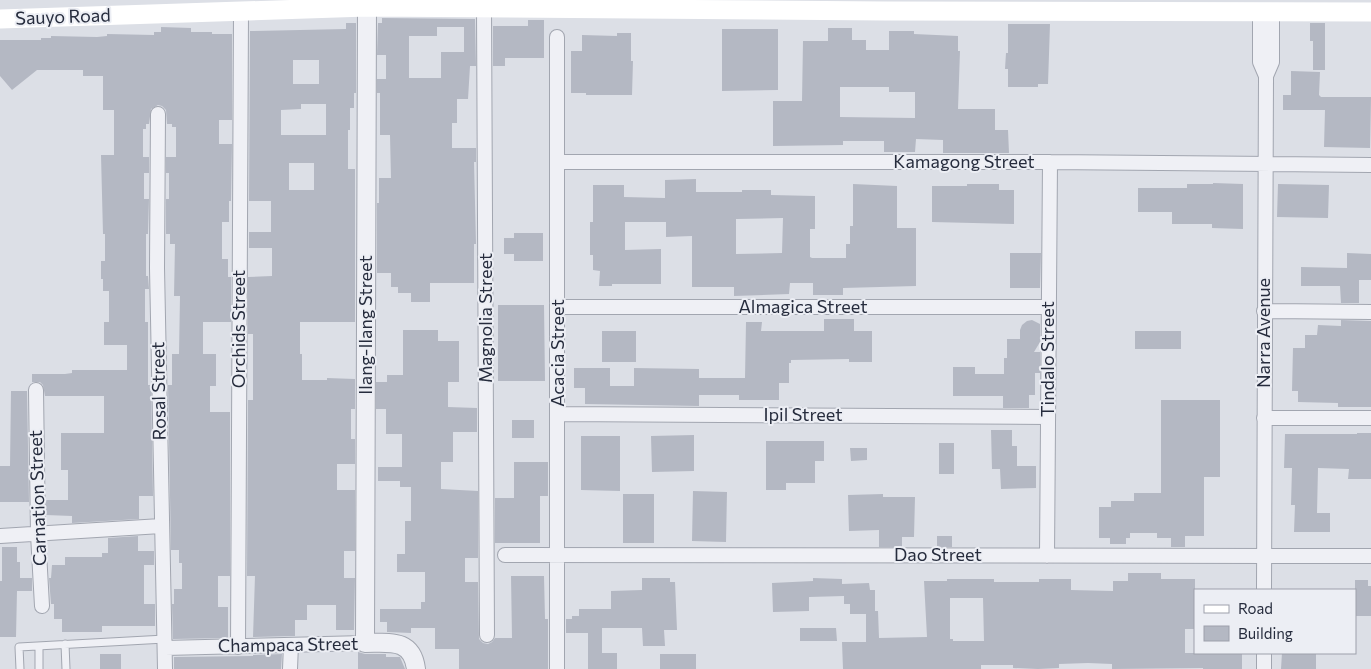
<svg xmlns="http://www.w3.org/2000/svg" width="1371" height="669" font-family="Commissioner,sans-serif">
<rect width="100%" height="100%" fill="#dcdfe6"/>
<path fill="#b4b8c3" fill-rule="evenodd" d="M382,18L475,19L476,66H470L468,99H457V123H452V148H476V162H474L476,244H474V283H430V302H411V293H398V287H391V273H377V203H379V178H391L390,135H380V93H377V79H386V55H377L378,23H382ZM437,27H464V52H441V78H409V36H437Z
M528,20H544V58H505V66H493V26H528Z
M346,23H356V93H354V108H350V130H348V169H355V322H300V354H302V380H327V378L355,379V409H351V439H355V464H337V490H355V551H344V578H355L354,630H336V605H307V620H295V636L253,637L255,576H247L248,400H253V334H248V277L272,276V248H249V232H271V201H249L250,34V31L346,29ZM293,60H319V84H293ZM301,104H326V135H281V110L301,109ZM289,163H314V190H289Z
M1310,23H1325V70H1313V41H1310Z
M1008,24H1050L1048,84H1038V87H1008V69H1005L1006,53H1008Z
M161,27L191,28V32H212V34H232V120H219V144H232L231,201H229V222H222V259H228V277H231V322H203V354H216V386H210V412H230V576H218V607H228V638L173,639L172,604H174V589H182V563H179V550H171L168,385H172V354H179L180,296H174L175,244H170V234H166V199H169V173H166V157H176V127H172V124H167L166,110L162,106L158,105L151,109L149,124H146V129H143V157H149V173H144V199H149L148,234H146V276H148L149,289H145V322H148V385H151L153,496H139V519L72,523V516L46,515V500H68V470H61V433H104V396H45L43,385L40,382H32V374H65L72,373V370H127V345H104V322H109V291H103V279H101V261H105V234H103L101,155H114V110H103V76H83V70H37L12,90L0,76V40H41V38H51V36L97,37L107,36V34L154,35V32H161Z
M828,28H852V40H866V50H889V31H914V34L958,36V51H960L958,109H995V130H1008L1009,153H943V140L916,139L915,152H884V141H843V145L773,146V101H802L803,41H828ZM840,87H889V92H915V118L840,117Z
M722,29H778V90L722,91Z
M617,33H631V61H633L632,95H586V93H571V51H582V35L617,36Z
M1291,71L1320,72L1319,95L1321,97H1371L1370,148L1324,147L1325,110H1283V95H1291Z
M696,179V192H742V190H771V195L815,196V229H810V257L812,258H846V244H850V226H853V184L897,186V228H916V286L843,288V295H813V283H790L789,294L734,296V287H692V236L666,237V222H625V250L661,249V284H612V286H599L600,271L593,270V255H590V222H593V185H624V197L665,198V180ZM783,218L782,253L736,254V219Z
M1213,183L1243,184V229L1212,228V224H1172V212H1138V188H1187V184H1213Z
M967,184H999V190H1014V224L932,222V186H967Z
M1278,184L1329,185L1328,218L1277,217Z
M514,233H543V261H514V254H504V238H514Z
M1010,253H1041L1040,288H1010Z
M1347,253L1371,254V280H1359V303H1341L1340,286H1301V267L1347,268Z
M498,305H544L545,381H498Z
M824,319H854V331H872V362H849V359L791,360V363H789V383H779V400H739V395H699V406L585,404V388H574V368H610V386H634V368L699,369V378H745L746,322H762L761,331H824Z
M1032,320L1040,324V342L1034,352H1040V373H1035V395H1029V408H1003V396H953V367H975V374H1004V358H1007V339H1020V330L1022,325L1027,321Z
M1341,320L1371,321V407H1338V403L1298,402V391H1292L1293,348H1305V335H1317L1318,325L1341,326Z
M403,330H438V341H459V382H448V407L477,408V432H453V462H441V489L478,491V558H465V582H478L479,639L483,643L488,644L492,642L495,638H512L511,576H544L545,619H548V669H459V649H435V628H411V633L387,632V622H380V609H421V602H425V572H397V554H405V521H411V487H400V481H378V467H402V434H386V409H376V382H387V375H403Z
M602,331H636V362H602Z
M1135,331H1181V349H1135Z
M11,391H27L29,502H0V466H10Z
M1161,400H1220V477H1204V536H1185V547H1171V538H1157V533H1130V538H1126V544H1110V538H1099V507H1111V501H1134V493H1161Z
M512,420H534V438H512Z
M991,430H1012V446H1017V466H1036V488L1001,489L1000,469H992Z
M1357,433H1371V479H1348L1349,469L1318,468L1317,513H1330V532H1294L1295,505H1291L1292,468H1284L1285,434H1357Z
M694,435V471L652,472L651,436Z
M581,436H620V491L581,490Z
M766,441H824V461H815V483H786V490H766Z
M939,443H954V474H939Z
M850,448H867V460L851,461Z
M514,462H548V496H540V543H495V498H514Z
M693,491L727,492L726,542L692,541Z
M623,494H654V543H623Z
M883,494V497H915L914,537H902V547H879V530L849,531L848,495Z
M138,536V551H154V565H144V604H155V626H102V632H62V619H54V604H51L49,578H51L52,565H65V557H102V553H108V538Z
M937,536H952V547H937Z
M2,547H17V562H20V578H32V591H17L16,637H0V581H2Z
M1128,573H1161V579H1195V629H1185V653H1242V669H1203V668L1112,669V664L1088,663L1059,664V668L1038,669L1013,668V665H981V669H843L842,642H866V614H850V604H844V596L809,597V611L773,612L772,583L813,581V578L842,579V584L869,583L870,590H875V611H878L879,638L927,637L924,581H947V579H994V582H1039V579H1071V590L1113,591V581H1128ZM950,598H983L984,641H953V639H950Z
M642,578H670V582H675L677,630H664L665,646H643L642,628H602V653H617V669H588V633H566V619H572V616H579V609H611V591L642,590Z
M1355,580H1368V586H1371V616H1355Z
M800,628H836L837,641H800Z
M358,652L365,654H386V657H400L405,669H358Z
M1282,653H1316V669H1281Z
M100,654H121V669H100Z
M282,654L281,669H174V657L253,656V655Z
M660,654H696V669H660Z"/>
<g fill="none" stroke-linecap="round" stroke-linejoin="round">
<g stroke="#a2a6b0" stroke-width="9">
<path id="service" d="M65,644L66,669
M39,646V669
M20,669L19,647L165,639"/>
</g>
<g stroke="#a2a6b0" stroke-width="16">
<path id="minor" d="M484,9L487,635
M1260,12V62L1266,76L1264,590
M557,37V669
M1266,76L1272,62V12
M158,114L157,268L165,669
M557,162H1050L1371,165
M557,307H1049
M1264,311L1371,312
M36,390L38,534L42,606
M558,414L1048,417
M1264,418H1371
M0,536L161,526
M505,555L1371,556
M1047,556L1050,162
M238,647L241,12
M165,648L365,643
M1264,653V669
M290,669L291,645"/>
</g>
<g stroke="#a2a6b0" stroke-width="20">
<path id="tertiary" d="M368,0L367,7L365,643C389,643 412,638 416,669"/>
</g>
<use href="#service" stroke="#eff0f5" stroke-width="7"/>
<use href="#minor" stroke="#eff0f5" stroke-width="14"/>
<use href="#tertiary" stroke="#eff0f5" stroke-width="18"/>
<path stroke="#fff" stroke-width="19" d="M0,19L367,7L885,11L1371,12"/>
</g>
<g text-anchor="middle" stroke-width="4" stroke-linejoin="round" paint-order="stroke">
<g font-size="18" fill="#262c3d" stroke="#eceef4">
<text transform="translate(63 17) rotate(-2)" y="6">Sauyo Road</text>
<text x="964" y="168">Kamagong Street</text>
<text x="803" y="313">Almagica Street</text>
<text transform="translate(486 318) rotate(-90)" y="6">Magnolia Street</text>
<text transform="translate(366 325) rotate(-90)" y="6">Ilang-Ilang Street</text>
<text transform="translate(239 329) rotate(-90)" y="6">Orchids Street</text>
<text transform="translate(1264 333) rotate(-90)" y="6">Narra Avenue</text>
<text transform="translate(558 353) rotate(-90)" y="6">Acacia Street</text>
<text transform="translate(1048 359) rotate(-90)" y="6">Tindalo Street</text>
<text transform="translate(159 391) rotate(-91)" y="6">Rosal Street</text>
<text x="803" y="421">Ipil Street</text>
<text transform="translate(38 498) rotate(-92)" y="6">Carnation Street</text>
<text x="938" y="561">Dao Street</text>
<text transform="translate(288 645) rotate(-1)" y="6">Champaca Street</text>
</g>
</g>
<rect x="1194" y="589" width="162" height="65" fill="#eceef4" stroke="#9da0ab"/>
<rect x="1204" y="605" width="25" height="8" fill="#ffffff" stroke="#9da0ab"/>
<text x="1238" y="614" font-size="15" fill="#262c3d">Road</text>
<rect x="1204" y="626" width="25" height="15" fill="#b4b8c3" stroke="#9da0ab"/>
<text x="1238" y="639" font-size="15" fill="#262c3d">Building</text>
</svg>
